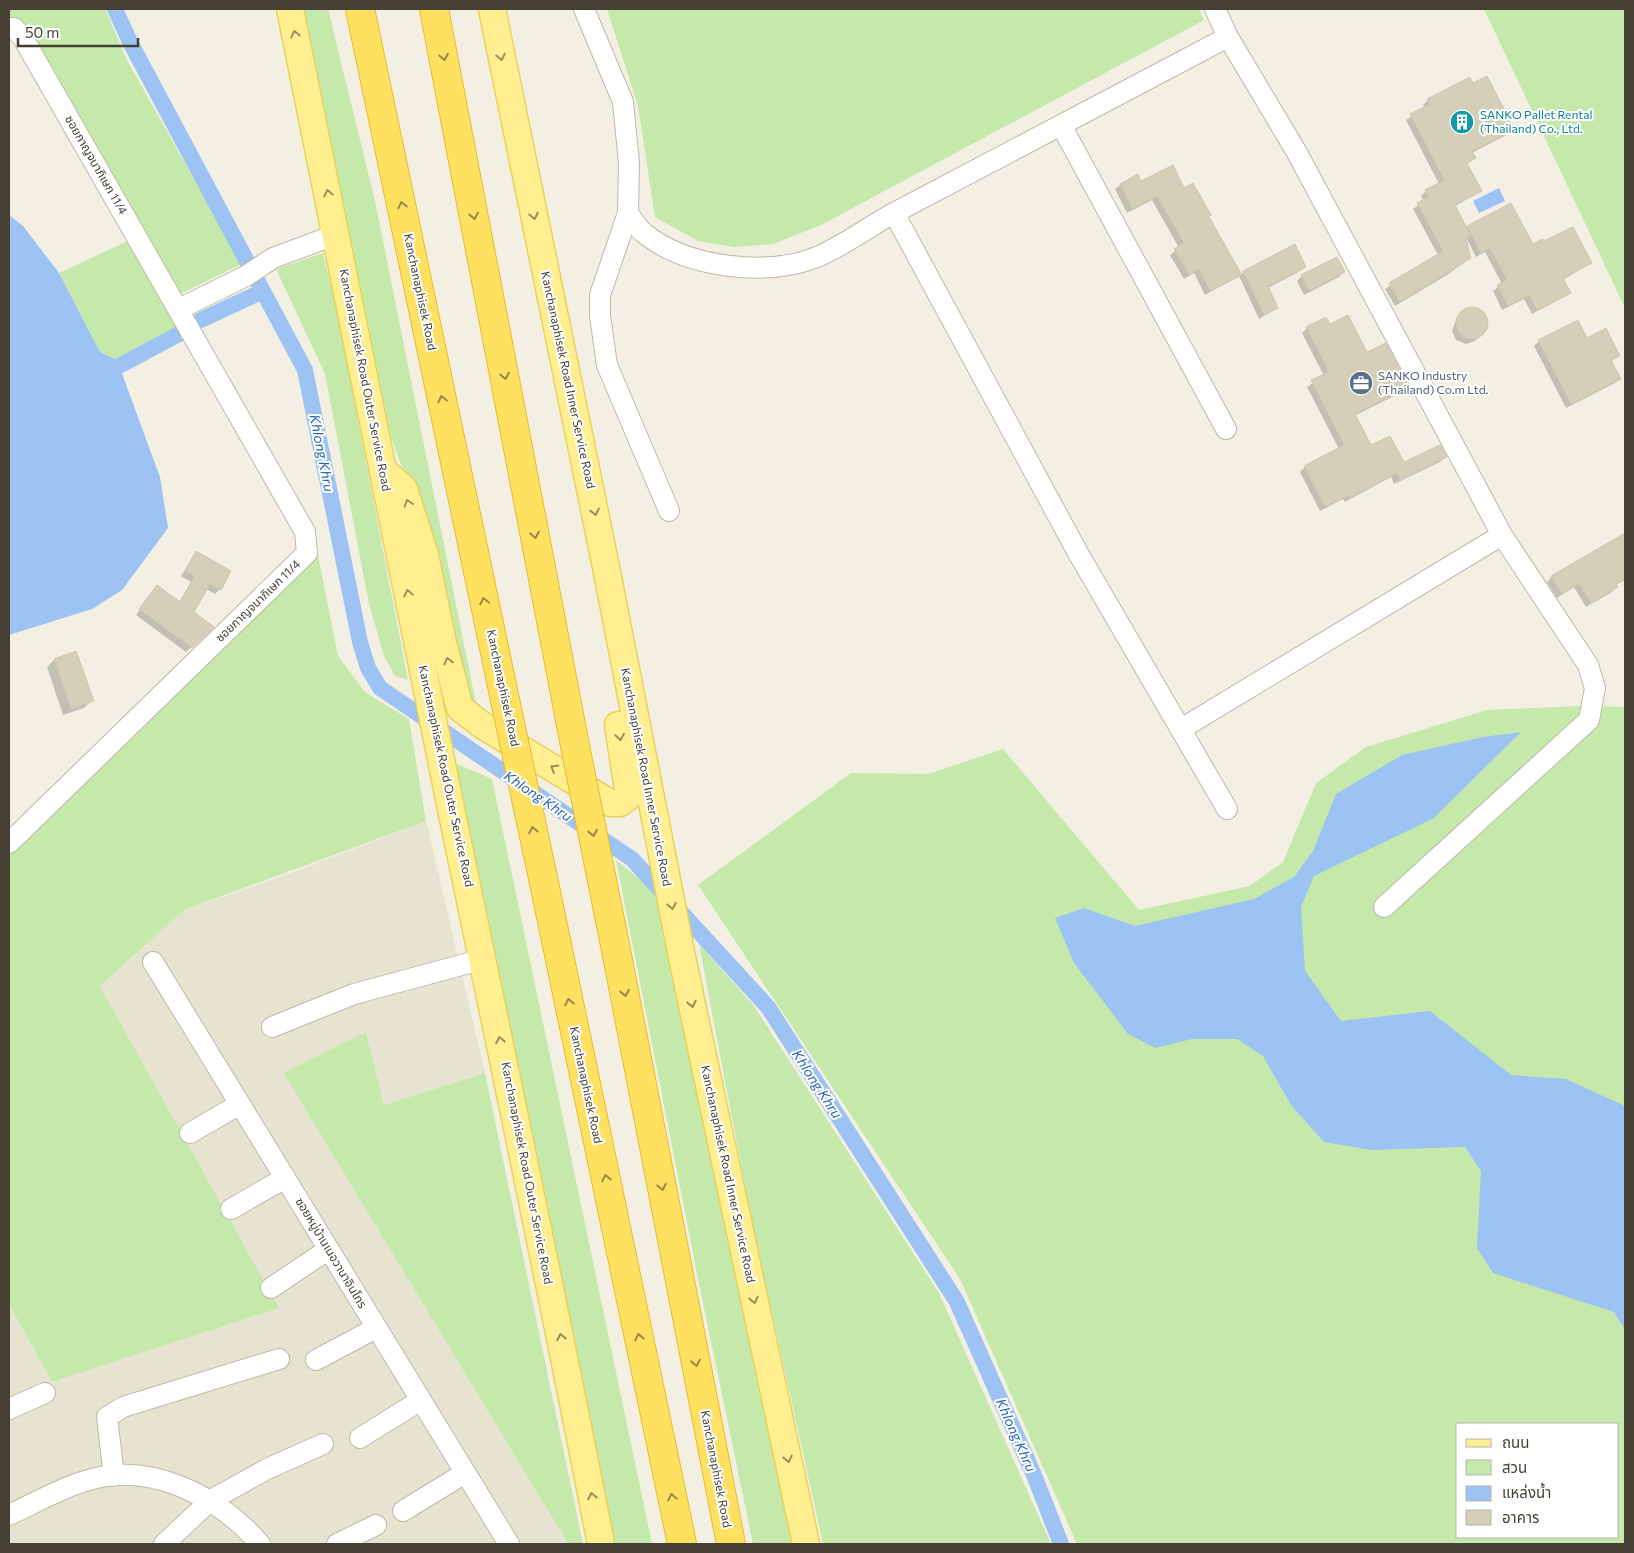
<svg xmlns="http://www.w3.org/2000/svg" width="1634" height="1553" font-family="Commissioner,'Noto Sans Thai',sans-serif">
<rect width="100%" height="100%" fill="#f3f0e3"/>
<path fill="#e7e3d1" d="M426,821L485,1073L384,1105L366,1032L402,1264L567,1544H9V1304L52,1382L279,1308L100,986L184,910L297,871Z"/>
<path fill="#c4e9aa" fill-rule="evenodd" d="M9,9H105L128,62L242,264L180,294L9,22Z
M298,9H328L375,201L477,709L467,707L410,489L382,413Z
M607,9H1199L1204,20L821,225L773,244L734,247L698,241L655,217L638,106Z
M1484,9H1625V308Z
M130,240L180,328L148,347L117,360L100,352L59,273Z
M323,253L336,305L408,680L395,676L384,656L369,604L325,374L276,269Z
M318,555L338,656L365,692L409,719L426,821L184,910L100,986L279,1308L52,1382L9,1304V853Z
M1579,706L1625,707V1544H1077L960,1279L698,885L851,773L928,774L1003,749L1139,910L1250,886L1283,862L1316,783L1366,747L1487,710ZM1458,1424H1618V1537H1458Z
M455,763L492,779L652,1544H610Z
M616,860L658,894L795,1544H753L698,1279Z
M699,944L754,1006L939,1293L1051,1544H823L751,1218Z
M366,1032L384,1105L485,1073L583,1544H568L284,1073Z"/>
<path fill="#9cc3f3" d="M1499,188L1505,201L1479,213L1473,201Z
M9,215L23,226L59,273L100,352L117,360L160,477L168,528L122,590L92,609L9,635Z
M1521,732L1434,818L1314,876L1301,907L1305,971L1341,1021L1430,1011L1511,1075L1566,1079L1625,1106V1330L1614,1312L1493,1273L1477,1248L1481,1171L1465,1147L1371,1150L1324,1142L1291,1105L1263,1056L1237,1039H1192L1155,1048L1128,1034L1074,963L1055,918L1084,908L1135,926L1254,899L1294,877L1313,851L1336,794L1402,755L1483,737Z"/>
<path fill="#0003" d="M1473,85L1513,129L1508,134L1472,153L1474,158L1466,165L1480,191L1454,207L1466,229L1468,227L1590,263L1563,280L1569,292L1564,297L1532,314L1524,299L1502,310L1493,291L1502,284L1485,252L1476,257L1466,237L1470,258L1447,275L1395,306L1385,289L1438,255L1413,209L1424,201L1421,196L1426,191L1439,184L1406,120L1425,108L1423,105L1428,100Z
M1140,183L1184,190L1207,217L1240,275L1244,272L1305,266L1300,271L1268,288L1277,308L1259,319L1239,276L1205,295L1194,273L1184,279L1170,255L1179,248L1152,200L1127,213L1115,189L1120,185Z
M1343,272L1339,277L1304,295L1297,281L1302,276Z
M1476,309L1485,315L1487,327L1475,341L1466,344L1456,340L1452,331L1457,317L1462,312Z
M1329,326L1408,387L1402,392L1354,416L1371,447L1403,463L1445,457L1440,462L1394,484L1391,477L1345,502L1343,499L1320,511L1300,472L1305,467L1339,449L1307,387L1324,376L1302,333L1307,328Z
M1539,341L1618,355L1611,362L1620,379L1615,383L1566,408L1534,346Z
M1625,534V580L1616,585L1612,592L1586,607L1574,587L1557,598L1547,582L1552,577Z
M196,552L220,589L215,594L206,589L192,613L212,627L186,652L136,615L153,592L179,603L191,582L181,576Z
M75,653L92,700L84,708L63,715L47,667L54,660Z"/>
<g fill="none" stroke-linecap="round" stroke-linejoin="round">
<path stroke="#9cc3f3" stroke-width="16" d="M115,9L130,42L305,370L360,642L368,668L380,688L632,859L768,1007L957,1302L1034,1475L1061,1544
M201,320L263,291
M119,366L179,334"/>
</g>
<path fill="#d5ceb8" stroke="#d0c7ab" d="M1487,76L1515,130L1472,151L1476,158L1467,163L1482,191L1455,205L1471,236L1466,238L1471,258L1400,302L1389,283L1443,251L1417,203L1429,197L1425,190L1444,180L1410,114L1430,104L1427,99L1470,77L1473,83Z
M1173,165L1184,188L1193,183L1211,215L1209,217L1242,275L1210,291L1199,269L1189,275L1174,249L1184,243L1157,196L1132,209L1120,184L1138,174L1141,181Z
M1511,203L1533,244L1543,239L1544,241L1573,227L1592,263L1563,278L1571,293L1537,310L1529,295L1508,306L1497,285L1507,280L1490,248L1481,253L1467,226Z
M1295,244L1306,267L1268,286L1278,308L1264,315L1243,271Z
M1337,257L1345,272L1309,291L1301,275Z
M1456 323a16 16 0 1 1 32 0a16 16 0 1 1-32 0Z
M1348,315L1367,352L1386,343L1409,387L1355,414L1371,445L1390,436L1404,462L1440,445L1447,457L1400,480L1397,473L1350,498L1349,495L1325,507L1304,466L1344,445L1311,380L1329,372L1306,327L1326,317L1330,324Z
M1578,320L1587,338L1606,328L1620,356L1611,360L1621,379L1571,404L1538,340Z
M1625,533V579L1616,584L1618,587L1591,603L1579,584L1562,594L1551,576Z
M196,551L231,571L221,590L210,584L194,612L214,627L192,648L139,609L157,585L180,602L195,576L185,571Z
M76,651L94,701L71,709L54,659Z"/>
<g fill="none" stroke-linecap="round" stroke-linejoin="round">
<g stroke="#beb9a6" stroke-width="22">
<path id="minor" d="M584,9L623,102L629,163L628,213L600,295V316L607,365L669,511
M1215,9L1228,37L1296,151L1502,535L1588,665L1595,688L1589,720L1384,907
M9,28H14L23,38L305,532L307,553L9,843
M1061,125L1226,429
M628,213C633,220 638,229 645,234C688,268 767,277 817,257C845,245 868,227 894,213L1228,37
M894,213L1078,553L1227,809
M179,309L246,276L273,258L337,234
M1181,729L1502,535
M153,962L509,1544
M272,1027L354,994L484,959
M190,1133L240,1104
M231,1209L285,1178
M271,1288L329,1249
M316,1360L376,1328
M9,1409L45,1393
M360,1438L421,1400
M114,1476L107,1417L123,1407L279,1359
M403,1511L465,1473
M9,1515C33,1504 57,1490 82,1482C148,1459 217,1495 260,1544
M164,1544L211,1500L267,1469L323,1444
M337,1544L376,1525"/>
</g>
<g stroke="#e9d25b" stroke-width="29">
<path id="major" d="M290,9C345,273 396,539 450,804C501,1051 553,1297 601,1544
M492,9L606,567L682,957L806,1544
M385,472L404,489L425,555L443,643L460,708L482,725L610,803H620L629,796L618,725"/>
</g>
<g stroke="#e4bb2c" stroke-width="30">
<path id="highway" d="M360,9L505,700
M434,9L576,751
M543,878L682,1544
M615,945L731,1544"/>
</g>
<use href="#minor" stroke="#fff" stroke-width="20"/>
<use href="#major" stroke="#ffef90" stroke-width="26"/>
<use href="#highway" stroke="#ffe162" stroke-width="28"/>
<g stroke="#e4bb2c" stroke-width="30" stroke-linecap="butt">
<path id="highway-bridge" d="M505,700L543,878
M576,751L615,945"/>
</g>
<use href="#highway-bridge" stroke="#ffe162" stroke-width="28"/>
</g>
<defs><path id="oneway-chevron" d="M-2-3.5L2.5 0L-2 3.5" fill="none" stroke-width="1.6" stroke-linecap="round" stroke-linejoin="round" transform="scale(1.25)"/></defs>
<g stroke="#998f5d">
<use href="#oneway-chevron" transform="translate(295 34) rotate(-102)"/>
<use href="#oneway-chevron" transform="translate(501 57) rotate(78)"/>
<use href="#oneway-chevron" transform="translate(328 193) rotate(-102)"/>
<use href="#oneway-chevron" transform="translate(534 216) rotate(78)"/>
<use href="#oneway-chevron" transform="translate(408 503) rotate(-108)"/>
<use href="#oneway-chevron" transform="translate(595 512) rotate(78)"/>
<use href="#oneway-chevron" transform="translate(408 593) rotate(-102)"/>
<use href="#oneway-chevron" transform="translate(448 661) rotate(-104)"/>
<use href="#oneway-chevron" transform="translate(620 737) rotate(81)"/>
<use href="#oneway-chevron" transform="translate(554 768) rotate(-149)"/>
<use href="#oneway-chevron" transform="translate(672 906) rotate(79)"/>
<use href="#oneway-chevron" transform="translate(692 1004) rotate(78)"/>
<use href="#oneway-chevron" transform="translate(500 1040) rotate(-101)"/>
<use href="#oneway-chevron" transform="translate(754 1300) rotate(78)"/>
<use href="#oneway-chevron" transform="translate(561 1337) rotate(-101)"/>
<use href="#oneway-chevron" transform="translate(788 1459) rotate(78)"/>
<use href="#oneway-chevron" transform="translate(592 1496) rotate(-101)"/>
</g>
<g stroke="#998848">
<use href="#oneway-chevron" transform="translate(444 57) rotate(79)"/>
<use href="#oneway-chevron" transform="translate(402 205) rotate(-102)"/>
<use href="#oneway-chevron" transform="translate(474 216) rotate(79)"/>
<use href="#oneway-chevron" transform="translate(505 376) rotate(79)"/>
<use href="#oneway-chevron" transform="translate(442 399) rotate(-102)"/>
<use href="#oneway-chevron" transform="translate(535 535) rotate(79)"/>
<use href="#oneway-chevron" transform="translate(484 601) rotate(-102)"/>
<use href="#oneway-chevron" transform="translate(533 830) rotate(-102)"/>
<use href="#oneway-chevron" transform="translate(593 833) rotate(79)"/>
<use href="#oneway-chevron" transform="translate(625 993) rotate(79)"/>
<use href="#oneway-chevron" transform="translate(569 1002) rotate(-102)"/>
<use href="#oneway-chevron" transform="translate(606 1178) rotate(-102)"/>
<use href="#oneway-chevron" transform="translate(662 1187) rotate(79)"/>
<use href="#oneway-chevron" transform="translate(639 1337) rotate(-102)"/>
<use href="#oneway-chevron" transform="translate(696 1363) rotate(79)"/>
<use href="#oneway-chevron" transform="translate(672 1497) rotate(-102)"/>
</g>
<defs>
<g id="building-disc" transform="scale(1.25)"><circle r="9.5" fill="#0f9aa8" stroke="#fff"/><path d="M-4-6H4V6H1V3H-1V6H-4ZM-2.5-4.3h1.7v1.8h-1.7ZM.8-4.3h1.7v1.8H.8ZM-2.5-1h1.7V.8h-1.7ZM.8-1h1.7V.8H.8Z" fill="#fff"/></g>
<g id="office-disc" transform="scale(1.25)"><circle r="9.5" fill="#5c6f8a" stroke="#fff"/><path d="M-6-3h4V-5.5h4V-3h4V5H-6ZM-1-4.5V-3h2v-1.5ZM-6 0V1H6V0Z" fill="#fff"/></g>
</defs>
<g fill-rule="evenodd">
<use href="#building-disc" x="1462" y="122"/>
<use href="#office-disc" x="1361" y="383"/>
</g>
<g text-anchor="middle" stroke-width="4" stroke-linejoin="round" paint-order="stroke">
<g font-size="12" fill="#0d838f" stroke="#fff" text-anchor="start">
<text x="1480" y="119">SANKO Pallet Rental<tspan x="1480" dy="14">(Thailand) Co., Ltd.</tspan></text>
</g>
<g font-size="12" fill="#454033" stroke="#fff">
<text transform="translate(96 165) rotate(60)" y="4">ซอยกาญจนาภิเษก 11/4</text>
<text transform="translate(420 292) rotate(78)" y="4">Kanchanaphisek Road</text>
<text transform="translate(365 380) rotate(79)" y="4">Kanchanaphisek Road Outer Service Road</text>
<text transform="translate(568 380) rotate(78)" y="4">Kanchanaphisek Road Inner Service Road</text>
<text transform="translate(258 601) rotate(-44)" y="4">ซอยกาญจนาภิเษก 11/4</text>
<text transform="translate(503 688) rotate(78)" y="4">Kanchanaphisek Road</text>
<text transform="translate(446 776) rotate(78)" y="4">Kanchanaphisek Road Outer Service Road</text>
<text transform="translate(646 777) rotate(79)" y="4">Kanchanaphisek Road Inner Service Road</text>
<text transform="translate(586 1085) rotate(78)" y="4">Kanchanaphisek Road</text>
<text transform="translate(527 1173) rotate(79)" y="4">Kanchanaphisek Road Outer Service Road</text>
<text transform="translate(728 1174) rotate(78)" y="4">Kanchanaphisek Road Inner Service Road</text>
<text transform="translate(331 1253) rotate(59)" y="4">ซอยหมู่บ้านเนอวานาอินโทร</text>
<text transform="translate(716 1469) rotate(79)" y="4">Kanchanaphisek Road</text>
</g>
<g font-size="12" fill="#4e5e75" stroke="#fff" text-anchor="start">
<text x="1378" y="380">SANKO Industry<tspan x="1378" dy="14">(Thailand) Co.m Ltd.</tspan></text>
</g>
<g font-size="14" font-style="italic" fill="#2865b5" stroke="#fff">
<text transform="translate(322 453) rotate(79)" y="5">Khlong Khru</text>
<text transform="translate(538 796) rotate(34)" y="5">Khlong Khru</text>
<text transform="translate(817 1084) rotate(57)" y="5">Khlong Khru</text>
<text transform="translate(1016 1435) rotate(66)" y="5">Khlong Khru</text>
</g>
</g>
<rect width="1634" height="1553" fill="none" stroke="#454033" stroke-width="20"/>
<rect x="1456" y="1423" width="162" height="115" fill="#ffffff" stroke="#b5b3ad"/>
<rect x="1466" y="1439" width="25" height="8" fill="#ffef90" stroke="#b5b3ad"/>
<text x="1502" y="1448" font-size="15" fill="#454033">ถนน</text>
<rect x="1466" y="1460" width="25" height="15" fill="#c4e9aa" stroke="#b5b3ad"/>
<text x="1502" y="1473" font-size="15" fill="#454033">สวน</text>
<rect x="1466" y="1486" width="25" height="15" fill="#9cc3f3" stroke="#b5b3ad"/>
<text x="1502" y="1498" font-size="15" fill="#454033">แหล่งน้ำ</text>
<rect x="1466" y="1510" width="25" height="15" fill="#d5ceb8" stroke="#b5b3ad"/>
<text x="1502" y="1523" font-size="15" fill="#454033">อาคาร</text>
<path d="M18 38v8h120v-8" fill="none" stroke="#454033" stroke-width="2.5"/>
<text x="25" y="38" font-size="15" fill="#454033" stroke="#ffffff" stroke-width="4" paint-order="stroke">50 m</text>
</svg>
